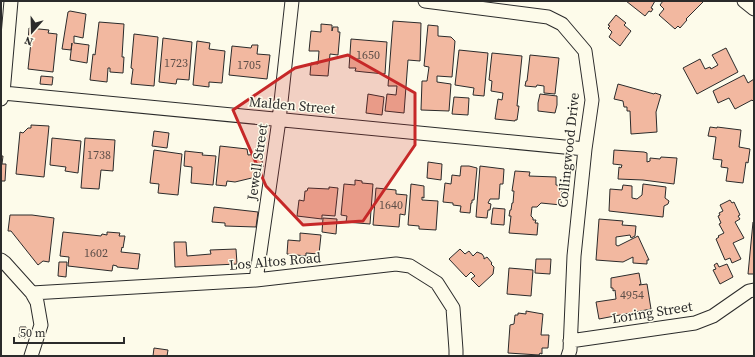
<svg xmlns="http://www.w3.org/2000/svg" width="755" height="357" font-family="'Source Serif 4',serif">
<rect width="100%" height="100%" fill="#fdfbea"/>
<path fill="#f2b8a0" stroke="#2b2b2b" d="M626,1H655L651,8L653,9L651,12L649,11L645,16Z
M663,1H702L703,2L686,19L687,20L680,28L678,26L675,29L659,15L664,9L660,5Z
M70,11L86,14L83,38L74,36V43L89,45L87,63L70,60L72,43L71,50L62,49L68,12Z
M616,15L626,23L624,25L631,31L620,46L609,37L612,32L608,28L610,26L608,25Z
M393,21L421,23L420,61L408,60L404,113L385,111L387,94L396,95L397,86H388Z
M99,22L124,24L122,57H124L123,73L110,72V68H108L107,82L90,80L93,54L95,55Z
M321,24L332,25V31L333,27H338V32H340L338,55L330,54L328,76L310,75L311,63L318,64L319,51H309L311,31L321,32Z
M428,25L438,26V36L451,37L455,41L452,77L437,76V82L451,84L449,111L421,110L422,81H427L429,67L424,66Z
M29,28L49,30L48,33L57,34L53,72L28,69L31,42H28Z
M134,34L158,37L154,86L131,84L133,69L131,68Z
M163,38L192,42L189,80L177,79L176,84L159,82Z
M351,39L387,42L385,74L364,72L355,71L356,68H349Z
M197,41L210,43L209,49L225,51L222,83L209,82V87L193,85Z
M252,45H258L257,54L270,55L267,79L229,75L232,46L251,48Z
M726,48L738,72L697,94L683,68L700,59L705,69L710,67L711,69L718,65L712,55Z
M459,50L488,53L484,96L473,95L474,88L455,85Z
M492,53L522,56L517,106H519L517,120H515V121L495,119L498,99L502,100L503,93L491,91L492,81L489,80Z
M530,55L559,58L555,94L544,93V86L537,85L536,87L525,86L526,81H527Z
M744,75L748,83L754,79V102L752,100L735,109L729,98L718,103L713,91Z
M41,76L53,77L52,85L40,84Z
M618,84L654,94L655,93L661,95L656,112L657,132L631,134L630,111H627V107H624L623,101L614,99Z
M368,94L384,97L382,115L366,113Z
M540,94L557,96V105L555,113L538,111V103Z
M454,97L469,98L468,115L452,114Z
M31,125L49,126L44,177L16,174L20,132L23,133L28,128H31Z
M710,127L717,128V127L741,130L739,147L750,149L748,163L746,162L743,183L726,181L728,168L721,167L722,160L713,159L716,137L708,136Z
M154,131L169,133L167,148L152,146Z
M52,138L81,141L78,173L65,171L66,167L50,165Z
M85,138L115,140L113,171L101,170L99,189L81,188Z
M220,146L247,149L248,155L261,154L263,167H260V176L235,182L227,181L226,186L216,185Z
M154,150L182,154L178,195L158,193L159,184L150,183Z
M614,150L644,152L647,153V162L650,161V158L660,159L661,157L677,158L674,184L643,180L618,179L619,167L621,168L622,165L613,164Z
M185,151L203,153L202,155L216,156L213,185L191,183L192,167L184,166Z
M1,156H3L2,164H6L5,181H1Z
M428,162L442,164L441,180L427,178Z
M461,166H469L477,168L474,200H472V203H471L470,213L460,212L461,206L453,205V203L443,202L445,183L451,184L452,175L460,176Z
M480,166L504,169L503,184H500L499,199H490L488,203L491,204L490,210H488L487,218L476,217Z
M515,171L530,172L529,176L556,177V185L562,186L561,205L541,203L537,207H532L531,216L533,218V220H536L535,223H538L537,235L509,233L511,216H509L510,210H511L512,203H513L514,191H512Z
M355,180L362,181V183L373,184L370,224L346,222L347,216L341,215L344,184L355,185Z
M411,184L424,186V198L422,197V200L438,201L436,230L419,229V226L408,225Z
M643,184L666,187L665,198L669,201L668,204L664,206L663,217L609,211L610,189L622,190L623,185L632,186V198L637,199L642,195Z
M329,187L338,188L335,216L322,215V219L297,216L299,200L304,201L305,191H307L308,188L329,189Z
M376,188L396,190V194L407,195L405,215L400,214L399,227L373,225Z
M730,200L732,203L734,202L740,215L738,216L740,219L735,222L744,238L733,243L741,259L732,263L730,258L725,260L716,239L719,237L718,236L724,233L719,224L721,223L718,216L720,215L719,213L723,211L720,205Z
M214,207L258,212L256,227L225,226V223L212,222Z
M493,208L505,209L504,225L491,224Z
M10,215H32L54,218L49,262L43,261L38,265L11,231H8Z
M323,218L337,219L336,234L322,232Z
M599,219L623,221L622,225L636,226L635,236L631,238L630,235L616,237V245L618,246L638,236L649,260H647V264L633,263V257L623,262L596,260Z
M753,222H754V274H748Z
M63,232L101,236L102,234L107,235V232L120,233L119,236H125L123,248L122,247L121,252L140,254L138,269L117,267V266L113,265L112,271L68,266L69,257L60,256Z
M300,233L321,235L319,254L306,253V256L287,254L288,240L300,241Z
M174,242H186L187,256L211,254L210,250L236,249L237,264L175,267Z
M460,249L465,254L469,251L473,256L477,252L482,254L484,257V259L487,257L492,263L491,264L494,267L493,274L479,287L471,279L475,276L471,272L466,277L449,259Z
M536,259H551L550,274L535,273Z
M59,262H67L66,277L58,276Z
M717,263L719,267L727,264L733,277L720,284L713,270L716,269L714,265Z
M509,268L533,270L531,296L507,294Z
M639,273L641,284L639,285L647,284L651,309L599,319L596,302L616,299L615,290L613,291V288H611V278Z
M526,311L543,314L541,335H549L548,348H542V354L540,353L539,355L508,353L510,325L514,324L515,315H518V313L526,314Z
M20,327H26L25,338L19,337Z
M154,348L168,350L167,356H153Z"/>
<g fill="none" stroke-linecap="round" stroke-linejoin="round">
<g stroke="#2b2b2b" stroke-width="15">
<path id="street" d="M425,1L548,17L562,24L585,51L592,100L585,149L574,256L570,350L568,356
M744,1L754,9
M3,93L585,149
M1,99L3,93L11,1
M1,260L5,263L32,293L37,302L41,325L31,356
M256,280L279,120L292,1
M32,293L256,280L396,264L410,266L437,283L453,308L456,350V356
M570,341L695,323L713,316L749,291L754,290"/>
</g>
<use href="#street" stroke="#fdfbea" stroke-width="13"/>
</g>
<path fill="#c62828" fill-opacity="0.2" stroke="#c62828" stroke-width="3" stroke-linejoin="round" d="M348,55L415,93V145L363,221L303,225L266,186L233,110L295,68Z"/>
<g text-anchor="middle" stroke-width="3" stroke-linejoin="round" paint-order="stroke">
<g font-size="12" fill="#5d4e48">
<text x="368" y="59">1650</text>
<text x="176" y="67">1723</text>
<text x="249" y="69">1705</text>
<text x="99" y="159">1738</text>
<text x="391" y="209">1640</text>
<text x="96" y="257">1602</text>
<text x="632" y="299">4954</text>
</g>
<g font-size="14" fill="#2b2b2b" stroke="#fdfbea">
<text transform="translate(292 105) rotate(5)" y="5">Malden Street</text>
<text transform="translate(568 150) rotate(-84)" y="5">Collingwood Drive</text>
<text transform="translate(257 162) rotate(-82)" y="5">Jewell Street</text>
<text transform="translate(275 261) rotate(-5)" y="5">Los Altos Road</text>
<text transform="translate(652 312) rotate(-9)" y="5">Loring Street</text>
</g>
</g>
<rect width="755" height="357" fill="none" stroke="#2b2b2b" stroke-width="4"/>
<g transform="translate(32 32) rotate(200)" stroke="#fdfbea" stroke-width="3" paint-order="stroke">
<path d="M0-3L7 15L0 10L-7 15Z" fill="#2b2b2b"/>
<text y="-6" font-size="11" font-weight="bold" text-anchor="middle" fill="#2b2b2b">N</text>
</g>
<path d="M14 337v6h110v-6" fill="none" stroke="#2b2b2b" stroke-width="2"/>
<text x="20" y="337" font-size="12" fill="#2b2b2b" stroke="#fdfbea" stroke-width="3" paint-order="stroke">50 m</text>
</svg>
